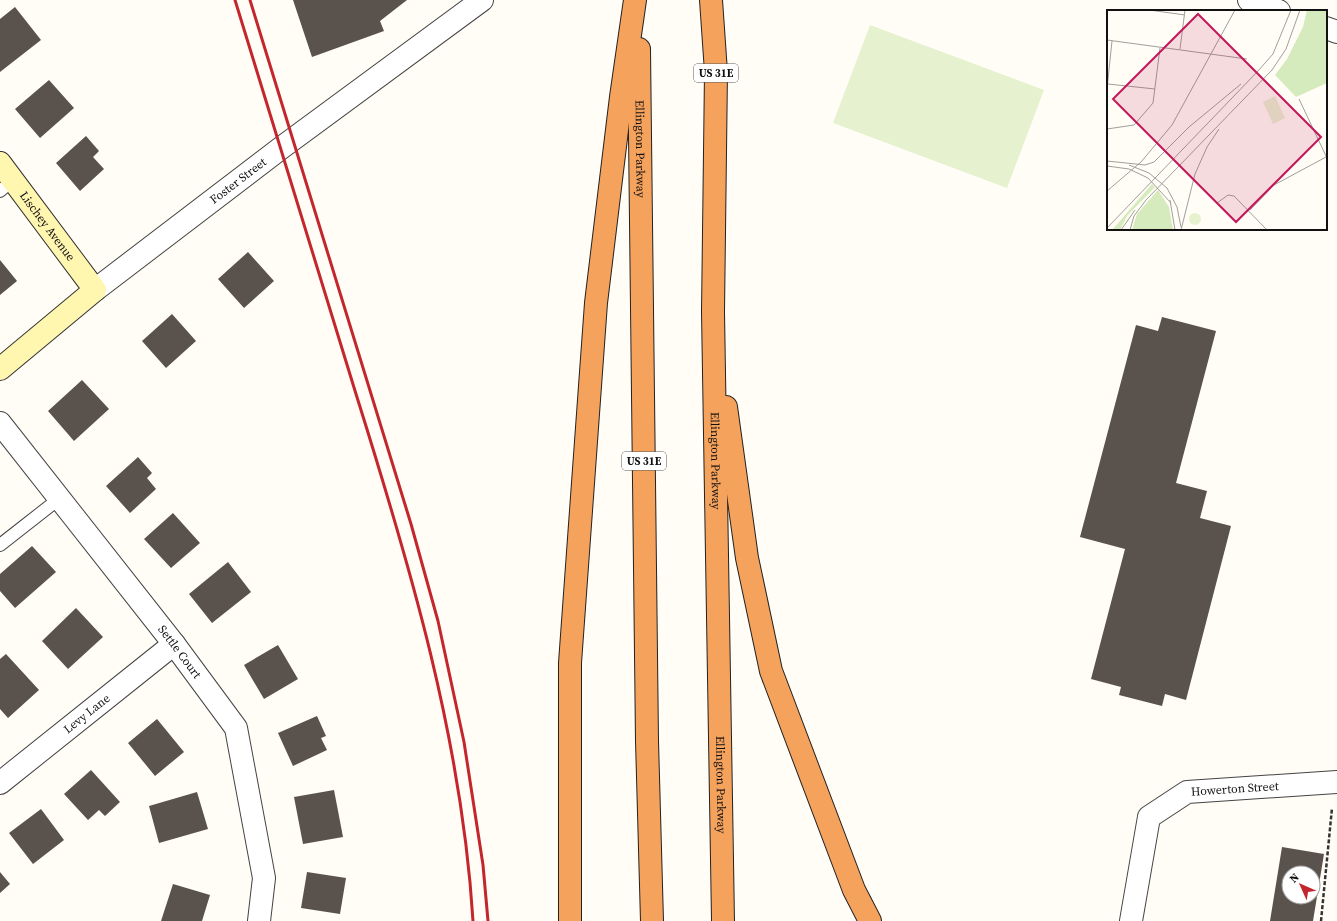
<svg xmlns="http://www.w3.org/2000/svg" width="1337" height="921" font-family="'Source Serif 4',serif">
<rect width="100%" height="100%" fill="#fffdf5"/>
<path fill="#e6f2cf" d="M870,25L1044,90L1007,188L833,123Z"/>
<path fill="#5a524d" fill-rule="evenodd" d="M293,0H407L380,21L384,31L312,57Z
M15,7L41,40L0,72V19Z
M49,80L74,108L40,138L15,109Z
M86,136L99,151L93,157L104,169L80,191L56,163Z
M248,252L274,281L244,308L218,279Z
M0,260L17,281L0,295Z
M172,314L196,341L166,368L142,341Z
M1162,317L1216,331L1176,483L1207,491L1200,518L1231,526L1186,700L1165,694L1162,706L1119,695L1121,687L1091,679L1125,549L1080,537L1136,325L1158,331Z
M82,380L109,409L74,441L48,411Z
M138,457L152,473L147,478L156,489L130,513L106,486Z
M173,513L200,543L171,568L144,539Z
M32,546L56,572L15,608L0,591V574Z
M228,562L251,592L212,623L189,594Z
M76,608L103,637L68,669L42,641Z
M278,645L298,679L264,699L244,665Z
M6,654L39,690L8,718L0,709V659Z
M317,716L326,736L321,738L327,750L293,766L278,733Z
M157,719L184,752L155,776L128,743Z
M91,770L120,802L105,816L99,810L88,820L64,794Z
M334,790L343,837L303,844L294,797Z
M197,792L208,829L159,843L149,806Z
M41,809L64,840L33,864L9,833Z
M1282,847L1324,854L1313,921H1270ZM1289,873H1313V897H1289Z
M0,872L10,884L0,893Z
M307,872L346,878L340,914L301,908Z
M173,884L210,895L202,921H161Z"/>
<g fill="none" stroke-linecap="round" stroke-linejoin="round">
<g stroke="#444" stroke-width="14">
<path id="lane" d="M0,191L13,180
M0,545L60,498"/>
</g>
<g stroke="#444" stroke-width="24">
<g id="street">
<path d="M1249,0L1279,11"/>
<path d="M1326,28L1337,32"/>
<path id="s1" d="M95,290L281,148L482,0"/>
<path id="s2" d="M0,423L174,644L236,728L264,878L259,921"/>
<path id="s3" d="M0,783L174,644"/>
<path id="s4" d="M1131,921L1149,817L1187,792L1337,782"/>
</g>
</g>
<g stroke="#333" stroke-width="24">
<g id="secondary">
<path id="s5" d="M0,163L95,290L0,369"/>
</g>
</g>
<g stroke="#222" stroke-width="24">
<g id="highway">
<path id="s6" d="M711,0L716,72L713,312L723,921"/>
<path id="s7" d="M639,49L647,741L652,921"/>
<path d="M726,407L747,558L771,671L854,890L870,921"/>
<path d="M570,921V663L596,303L621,97L635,0"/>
</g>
</g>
<path stroke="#333" stroke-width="2.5" stroke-dasharray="4 2" stroke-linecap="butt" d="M1321,921L1332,808"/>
<use href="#lane" stroke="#fff" stroke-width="12"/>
<use href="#street" stroke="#fff" stroke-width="22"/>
<use href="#secondary" stroke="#fff6b0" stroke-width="22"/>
<use href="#highway" stroke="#f5a25d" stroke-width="22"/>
<path stroke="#c4262e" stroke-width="3" d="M235,0C275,131 316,262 356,394C410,566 462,740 473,921
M250,0L411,524L438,621L464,742L483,865L488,921"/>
</g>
<g text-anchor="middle" stroke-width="4" stroke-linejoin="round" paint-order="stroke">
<g fill="#fff" stroke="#585858" stroke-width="1">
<rect x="694" y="64" width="44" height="18" rx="3"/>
<rect x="622" y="452" width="44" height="18" rx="3"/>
</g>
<g font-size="11" font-weight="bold" fill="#111">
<text x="716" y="77">US 31E</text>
<text x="644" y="465">US 31E</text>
</g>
<g font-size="12" fill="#111" stroke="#fff">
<text dy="4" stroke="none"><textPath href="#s7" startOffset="100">Ellington Parkway</textPath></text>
<text dy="4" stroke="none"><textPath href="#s1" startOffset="180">Foster Street</textPath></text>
<text dy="4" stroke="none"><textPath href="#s5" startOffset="79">Lischey Avenue</textPath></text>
<text dy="4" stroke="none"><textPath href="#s6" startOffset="461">Ellington Parkway</textPath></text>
<text dy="4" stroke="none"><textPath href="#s2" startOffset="291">Settle Court</textPath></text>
<text dy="4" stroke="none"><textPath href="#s3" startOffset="111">Levy Lane</textPath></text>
<text dy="4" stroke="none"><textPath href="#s6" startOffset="785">Ellington Parkway</textPath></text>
<text dy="4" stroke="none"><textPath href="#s4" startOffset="199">Howerton Street</textPath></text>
</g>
</g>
<g transform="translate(1107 10)">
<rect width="220" height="220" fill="#fffdf5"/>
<path d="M200,0H220V73L189,87L168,65L180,49L196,17ZM45,174L48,177L20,206L13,220H5ZM51,180L62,197L66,220H25L30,204Z" fill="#d5ebbd"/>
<path d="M168,86L178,108L166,114L156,92ZM82 209a6 6 0 1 1 12 0a6 6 0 1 1-12 0Z" fill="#e6f2cf"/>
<path fill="none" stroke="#a09f9a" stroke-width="1" d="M42,0L78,5M0,30L140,49M73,39L78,0M1,74L48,79M0,79L5,31M192,89L220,148M0,119L27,115L46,93L53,38M0,151L38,155L47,152L82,117L134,74M22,155L42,163L60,178L70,197L74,217M0,156L22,159L41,168L64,193M0,181L34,152L65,115L128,0M63,190L68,220M110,193L121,185L127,186L160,220M143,200L167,175L219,147M0,218L151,61L166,44L184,0M14,220L28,200M23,220L27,206L39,190L165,60L179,39L193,0M74,220L88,164L100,137L112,119"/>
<path fill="#c2185b" fill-opacity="0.15" stroke="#c2185b" stroke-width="2" d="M91,4L214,127L129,212L6,89Z"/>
<rect width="220" height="220" fill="none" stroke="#111" stroke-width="2"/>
</g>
<g transform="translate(1301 885) rotate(315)"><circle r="19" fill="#ffffff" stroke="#a0a0a0"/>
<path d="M0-3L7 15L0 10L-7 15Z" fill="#c4262e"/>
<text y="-6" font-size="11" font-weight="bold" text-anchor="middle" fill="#111111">N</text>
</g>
</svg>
